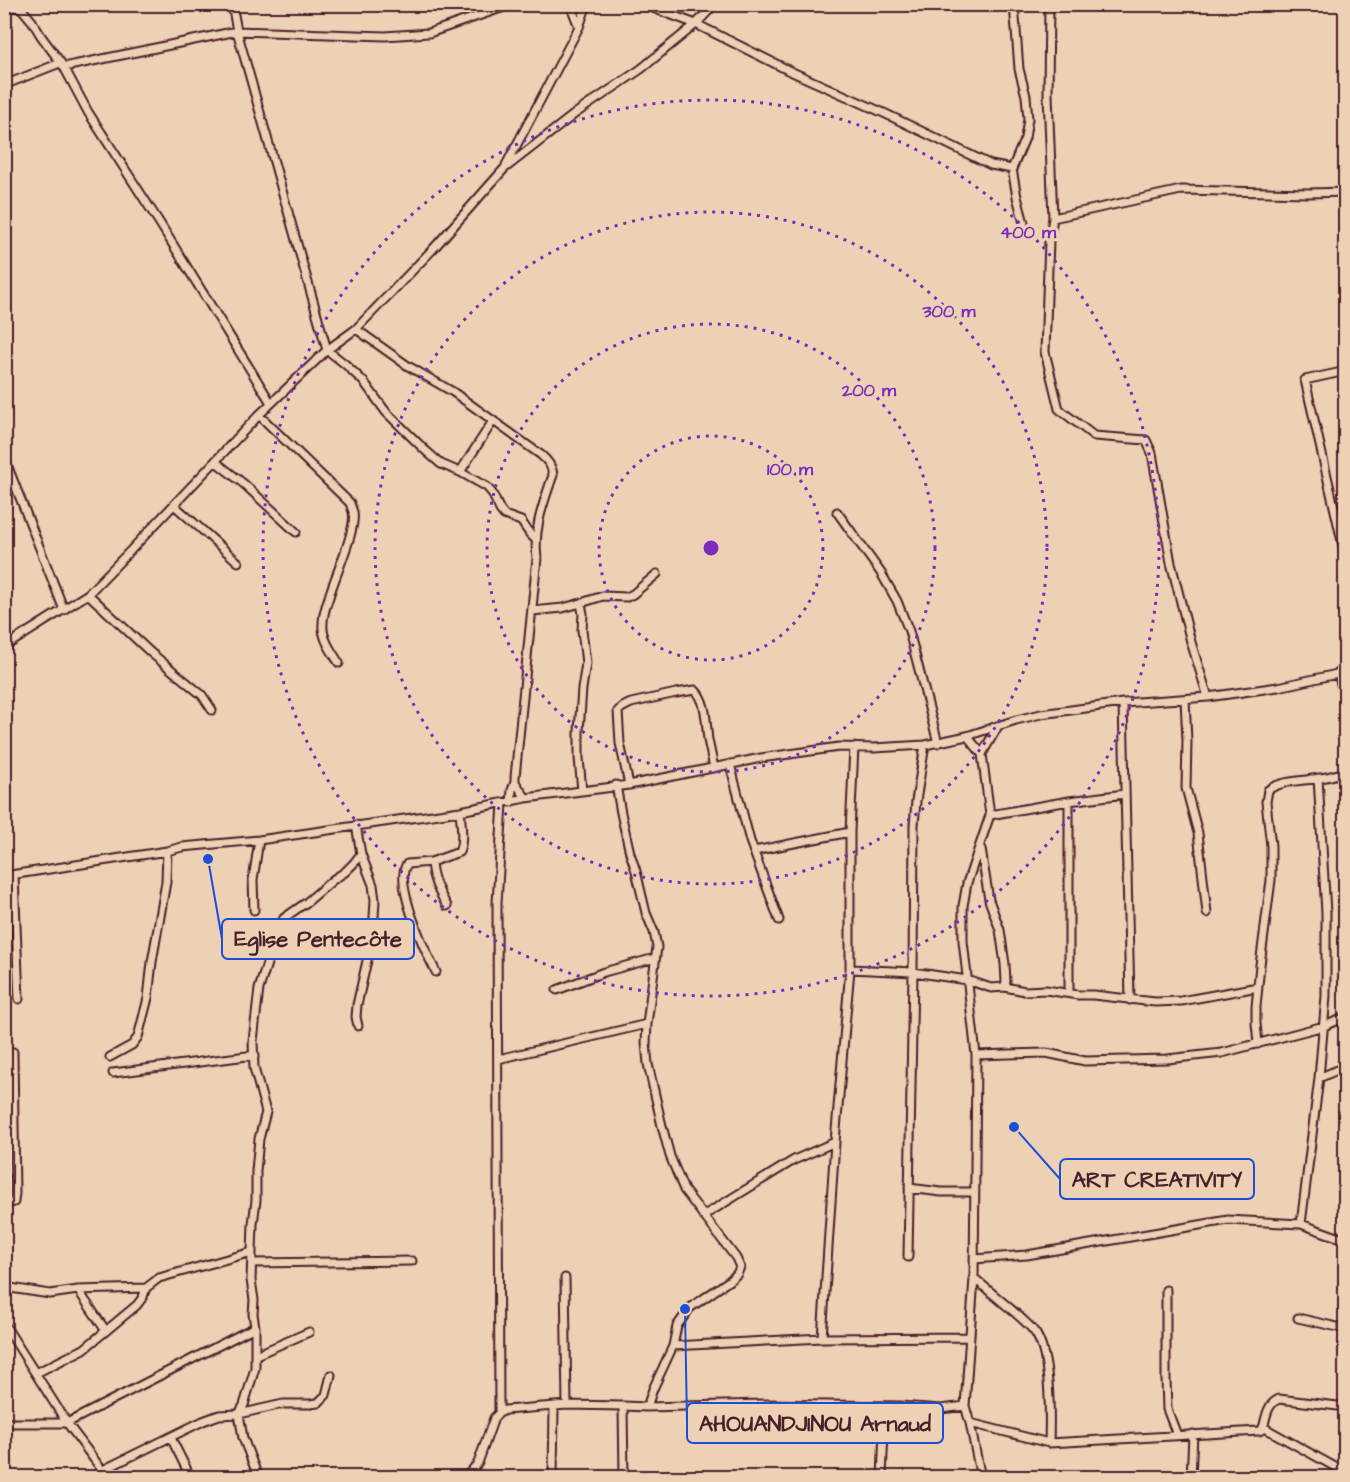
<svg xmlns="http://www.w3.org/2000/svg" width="1350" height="1482" font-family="'Architects Daughter',sans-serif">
<rect width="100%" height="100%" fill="#edd1b4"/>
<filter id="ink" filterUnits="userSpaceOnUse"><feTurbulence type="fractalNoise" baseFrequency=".0167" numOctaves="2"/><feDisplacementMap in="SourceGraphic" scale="12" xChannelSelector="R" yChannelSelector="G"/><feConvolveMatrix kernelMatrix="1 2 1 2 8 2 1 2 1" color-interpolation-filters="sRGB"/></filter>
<g filter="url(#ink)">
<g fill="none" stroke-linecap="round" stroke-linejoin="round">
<g stroke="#4a1f2b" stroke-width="11">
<path id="street" d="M232,4L237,31L327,350L345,364L364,382L386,412L426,451L441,464L460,472
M570,4L579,27
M642,4L696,24L790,71L886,114L991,165L1012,169
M1014,4L1019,69L1026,96L1028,119L1025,138L1012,169L1017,197L1024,223
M1049,4L1048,95L1053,218L1049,241L1045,352L1059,409L1094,436L1146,440L1152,453L1171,563L1191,642L1208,697
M4,10L10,7L21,8L32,21L41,36L64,67L88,112L159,222L271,403
M64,67L237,31L385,36L429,33L513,4
M4,85L60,63
M506,165L579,27L587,4
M1053,218L1181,190L1309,193L1346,192
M356,329L408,366L453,392L541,455C548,461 552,466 553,475C544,502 533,528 537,558L515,777V782L526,798
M1346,371L1305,380L1346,559
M259,415L350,503C351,506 352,509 353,512C357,529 334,578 329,597C325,608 322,618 323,629C324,641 332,652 339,663
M493,421L460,472L487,487L492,493L500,510L504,515L521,521L530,534L535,539
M4,457L64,610
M216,462L244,484L296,532
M174,505L238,562
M837,512L881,573L897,601L909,631L938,743
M88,594L150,652L202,695L212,710
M581,603L603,596L627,597L633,594L657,574
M532,611L563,608L581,603L583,614L582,630L586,663L582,689L579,731V758L582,791
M4,636L9,644
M4,647L88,594L131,550L259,415L327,350L356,329L434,248L504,169L576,113L641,69L696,24L715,4
M1338,673L1346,702
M1185,699L1187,741L1186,788L1198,833L1207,913
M1123,703L1130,1000
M967,736L982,754L990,815L967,883L963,906V941L976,1055L974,1278L965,1406L970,1423L981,1478
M925,745L916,801L914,825L913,972L967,980L991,988L1005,987L1025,991L1046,990L1078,995H1093L1155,1002L1181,1001L1258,987
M982,754L998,726
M730,764L750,841L779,920
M629,785L620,743L618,711L623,707L631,703L676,693L695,690C707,701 706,725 708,740C710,749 712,759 714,768
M511,802L512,790L515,782
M990,815L1069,801L1125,794
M356,825L361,854L373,885L375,900L373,934L357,1005L356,1017L358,1026
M981,849L989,900L1000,930L1005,964L1006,981L1005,987
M754,851L850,832
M431,862C432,879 439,892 447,906
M14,875L19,999
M4,876L167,851L182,847L259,840L460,811L526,798L629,785L761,758L839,747L874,748L925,745L967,736L1016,720L1041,714L1123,703L1208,697L1278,687L1346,672
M254,910L253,880L259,840
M850,969L913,972L908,1257
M436,972C426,953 393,882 407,864L431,862L459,852C464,840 461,824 460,811
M557,990L604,972L655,958
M1069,993V801
M1258,1044L1256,1023V1007L1260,965L1271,880V846L1266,802L1268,790C1282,780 1304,781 1321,778C1329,777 1337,774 1346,772
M976,1055L1046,1053L1085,1061L1167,1059L1222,1053L1324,1026L1346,1017
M110,1057L132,1045L138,1037L148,998L152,962L166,882L167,851
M498,1059L647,1024
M113,1073L255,1055
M1319,1078L1346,1066
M909,1188L941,1192H974
M4,1204L14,1202L15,1193L13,1052
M703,1216L794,1160L835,1142
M1301,1224L1319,1078L1326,996V913L1318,778
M974,1259L1027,1255L1228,1220L1301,1224L1346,1240
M252,1263L412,1261
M565,1278L567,1405
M974,1278C987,1289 1000,1300 1013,1311C1021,1318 1030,1325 1036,1334C1051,1358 1050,1414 1049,1443
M4,1287L50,1294L78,1290L146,1288
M78,1290L106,1331
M1166,1290V1379L1167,1409L1177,1435
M1298,1318L1346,1329
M4,1324L67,1423L108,1478
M822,1338L835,1142L850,969V832L854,747
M673,1346L822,1338L970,1337
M256,1355L309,1332
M36,1373L84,1349L137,1305L143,1297L146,1288L159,1278L252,1252
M623,1406L624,1478
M647,1407L763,1404L829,1405L900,1406L941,1409L965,1406
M499,1413L497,903L503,803
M4,1423H67L255,1327
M970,1423L1049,1443L1259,1431L1263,1429C1266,1417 1267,1404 1279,1399L1346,1407
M1263,1427L1346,1473
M171,1438L191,1478
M4,1467L11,1478
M103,1470L203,1421L219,1415L239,1414L244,1405L255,1368V1327L253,1314L254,1300L251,1280L253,1224L256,1200V1171L259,1139L266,1112L254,1068L253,1041L259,989L274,941L284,918L307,902L334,879L345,872L354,863L361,854
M256,1478L257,1474L243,1438L239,1414L283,1404H310L318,1403L326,1395L331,1375
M465,1478L478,1463L494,1418L499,1413L505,1410L567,1405L623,1406L647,1407L653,1389L673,1346L677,1326L690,1308L730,1280L737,1274L740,1267L736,1258L684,1190L670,1156L662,1126L648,1064L646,1043L647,1024L657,947L654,932L646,913L636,871L630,853L621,813L616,785
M500,1478V1475
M553,1478L554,1407
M882,1478L885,1406
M1191,1478L1193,1434"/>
</g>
<use href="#street" stroke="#edd1b4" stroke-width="7"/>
</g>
</g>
<g fill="none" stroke="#7b2cbf" stroke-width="3" stroke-dasharray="3 6">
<circle cx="711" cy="548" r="112"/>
<circle cx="711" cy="548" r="224"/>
<circle cx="711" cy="548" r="336"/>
<circle cx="711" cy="548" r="448"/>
</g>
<circle cx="711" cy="548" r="9" fill="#7b2cbf" stroke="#edd1b4" stroke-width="3"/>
<g font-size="18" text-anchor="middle" font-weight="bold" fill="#7b2cbf" stroke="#edd1b4" stroke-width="6" stroke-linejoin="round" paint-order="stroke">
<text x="1028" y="238">400 m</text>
<text x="949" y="317">300 m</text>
<text x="869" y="396">200 m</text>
<text x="790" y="475">100 m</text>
</g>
<path fill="none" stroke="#1d4ed8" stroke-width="2" d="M208 859L222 939M1014 1127L1060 1179M685 1309L687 1423"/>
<g fill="#1d4ed8" stroke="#edd1b4" stroke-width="2">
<circle cx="208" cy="859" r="6"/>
<circle cx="1014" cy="1127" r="6"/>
<circle cx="685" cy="1309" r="6"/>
</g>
<g fill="#edd1b4" stroke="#1d4ed8" stroke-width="2">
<rect x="222" y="919" width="192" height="40" rx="6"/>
<rect x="1060" y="1159" width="194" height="40" rx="6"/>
<rect x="687" y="1403" width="256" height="40" rx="6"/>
</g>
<g font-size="22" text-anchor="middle" font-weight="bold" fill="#4a1f2b">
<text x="318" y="946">Eglise Pentecôte</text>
<text x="1157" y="1187">ART CREATIVITY</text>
<text x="815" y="1431">AHOUANDJINOU Arnaud</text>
</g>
<rect width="1350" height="1482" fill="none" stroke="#edd1b4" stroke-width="24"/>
<rect x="12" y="12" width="1326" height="1458" fill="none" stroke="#4a1f2b" stroke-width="2" filter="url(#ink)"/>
</svg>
